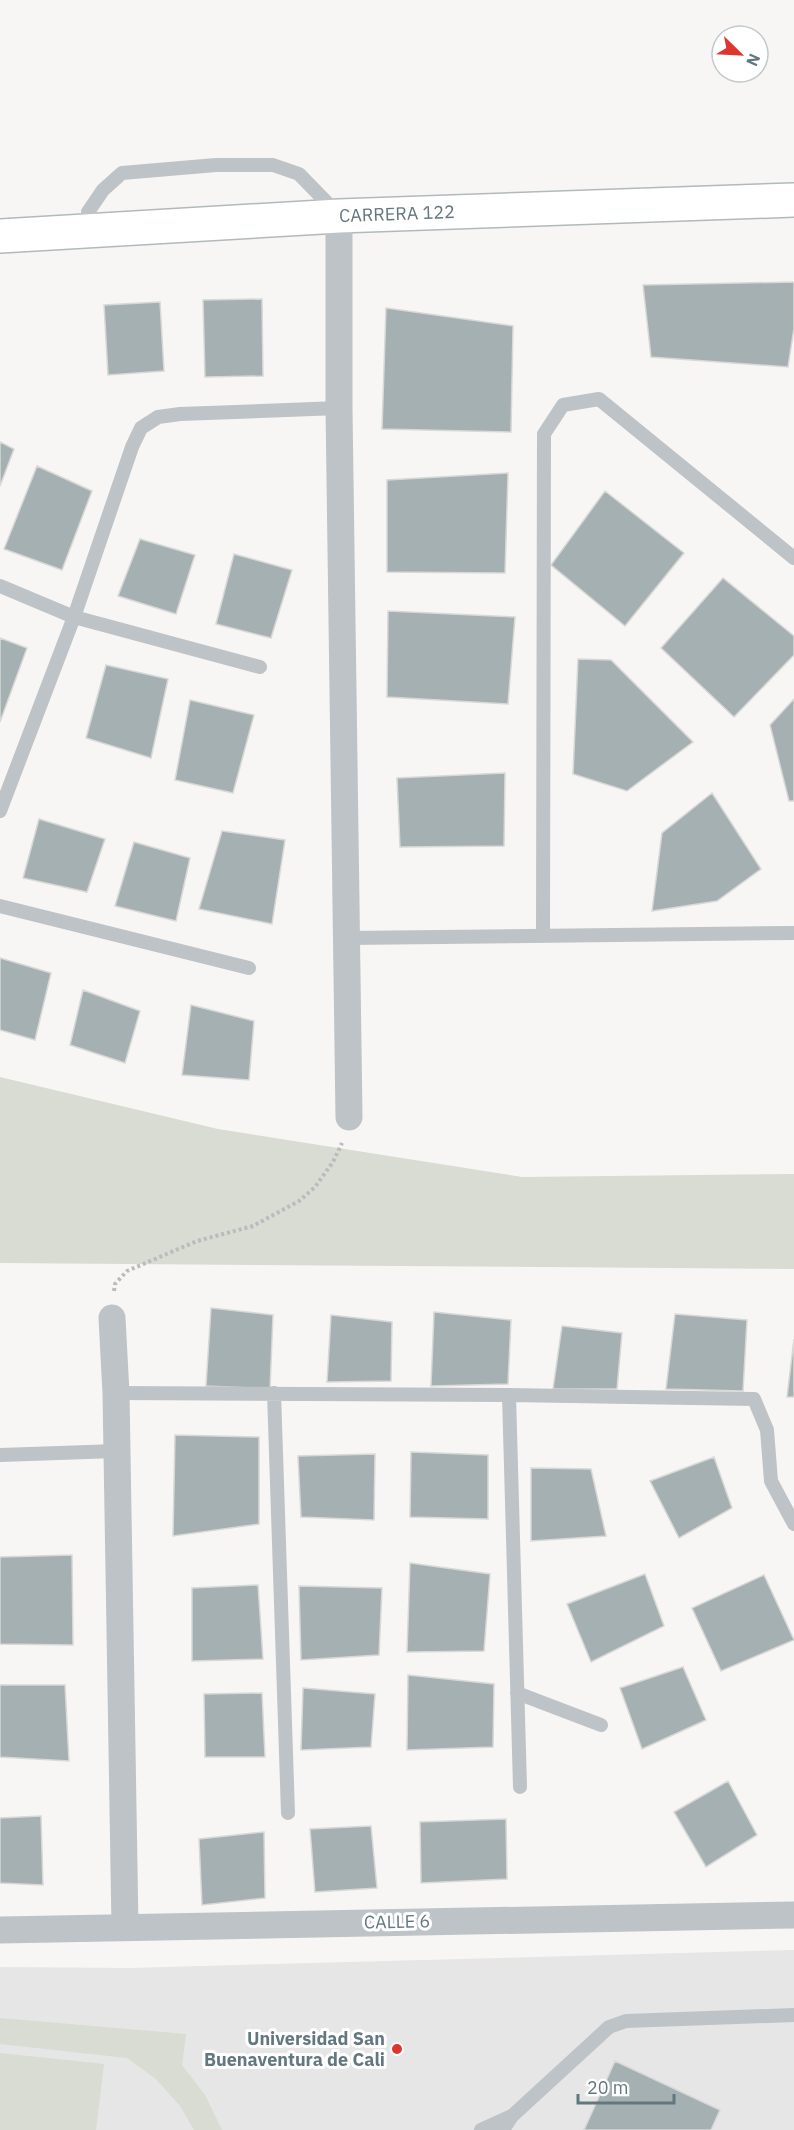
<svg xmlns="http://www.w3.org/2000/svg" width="794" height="2130" font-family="'IBM Plex Sans',sans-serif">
<rect width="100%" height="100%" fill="#f7f6f4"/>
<path fill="#e5e6e5" d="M794,1950V2130H0V1967L129,1968Z"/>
<path fill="#d8dcd3" d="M0,1077L218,1129L522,1177L794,1174V1269L0,1263Z
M0,2018L186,2034L182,2065L205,2095L222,2130H194L180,2106L156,2079L127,2058L0,2044Z
M0,2053L104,2064L96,2130H0Z"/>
<path fill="#a5b0b3" stroke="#d8d8d6" stroke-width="1.5" d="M794,282V328L788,367L651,357L643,285Z
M262,299L263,376L205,377L203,300Z
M160,302L164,371L108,375L104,305Z
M386,308L513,326L511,432L382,429Z
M0,442L14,449L0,486Z
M37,466L92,491L62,570L4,549Z
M508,473L505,573L387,572V480Z
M605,491L684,553L625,626L551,565Z
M140,539L195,555L176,614L118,596Z
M234,554L292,570L271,638L216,624Z
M723,578L794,636V655L734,717L661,648Z
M388,611L515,617L508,704L387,697Z
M0,638L27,648L0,722Z
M578,659L611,660L693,742L627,791L573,774Z
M106,665L168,679L151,758L86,738Z
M794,699V801H789L770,725Z
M190,700L254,715L233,793L175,780Z
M505,773L504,846L400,847L397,778Z
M712,793L761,869L717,901L652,911L662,833Z
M39,819L105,839L87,892L23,878Z
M222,831L285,840L272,924L199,909Z
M134,842L190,858L176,921L115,906Z
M0,958L51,973L35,1040L0,1030Z
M83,990L140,1011L125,1063L70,1045Z
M191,1005L254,1021L249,1080L182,1075Z
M211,1308L273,1315L270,1389L206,1386Z
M434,1312L511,1320L508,1384L431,1386Z
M675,1314L747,1320L743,1391L666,1389Z
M331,1315L392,1322L391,1381L327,1382Z
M562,1326L622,1333L617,1389H553Z
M794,1339V1397H787Z
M175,1435L259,1437V1524L173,1536Z
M411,1452L488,1455V1519L410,1517Z
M375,1454L374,1520L301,1517L298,1456Z
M714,1457L732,1508L679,1538L650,1481Z
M531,1468L591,1469L606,1536L531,1541Z
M72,1555L73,1645L0,1644V1557Z
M410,1563L490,1574L484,1651L407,1652Z
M645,1574L664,1626L591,1662L567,1604Z
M764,1575L794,1640L721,1671L692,1608Z
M258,1585L263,1659L192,1661V1588Z
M299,1586L382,1588L379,1655L301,1660Z
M683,1667L706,1720L642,1749L620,1688Z
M408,1675L494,1684L493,1747L407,1750Z
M0,1685H65L69,1761L0,1757Z
M303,1688L375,1694L371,1747L301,1750Z
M262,1693L265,1757H205L204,1694Z
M728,1781L757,1835L706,1867L674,1812Z
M41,1816L43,1885L0,1883V1818Z
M506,1819L507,1879L421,1883L420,1822Z
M371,1826L377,1888L315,1892L310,1829Z
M264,1832L265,1898L202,1905L199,1839Z
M615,2061L720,2110L711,2130H584Z"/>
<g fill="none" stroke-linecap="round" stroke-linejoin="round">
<g stroke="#b2b9bc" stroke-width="36">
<path id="secondary" d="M0,236L339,216L794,200"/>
</g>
<path stroke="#b8bcbe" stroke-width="4" stroke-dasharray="3 3" stroke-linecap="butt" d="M114,1291L115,1284L127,1271L197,1241L253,1226L299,1201L315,1187L333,1162L342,1143"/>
<path stroke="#bdc3c6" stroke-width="14" d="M89,231L88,212L103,190L122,173L216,165H273L299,174L336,212
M0,586L74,617L260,667
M0,811L74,617L132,447L141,428L158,417L180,414L339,408
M0,906L249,968
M543,936L544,434L563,405L599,399L794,558
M347,938L794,933
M116,1393L509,1395L754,1399L767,1430L771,1481L794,1524
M274,1393L288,1813
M509,1395L520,1787
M0,1455L117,1451
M517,1693L601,1725
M481,2130L512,2116
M503,2130L512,2116L609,2027L626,2021L794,2015"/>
<path stroke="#bdc3c6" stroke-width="27" d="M339,216V408L349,1117
M112,1318L116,1393L125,1927
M0,1930L794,1915"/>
<use href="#secondary" stroke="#fff" stroke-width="33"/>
</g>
<circle fill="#dc362e" stroke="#fff" stroke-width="2" cx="397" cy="2049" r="6"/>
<g text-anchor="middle" stroke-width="6" stroke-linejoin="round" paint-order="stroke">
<g font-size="18" fill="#63777e" stroke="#fff">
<text transform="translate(397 214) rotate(-2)" y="6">CARRERA 122</text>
<text transform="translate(397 1922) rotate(-1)" y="6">CALLE 6</text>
</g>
<g font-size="18" font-weight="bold" fill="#63777e" stroke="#fff" text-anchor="end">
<text x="385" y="2045">Universidad San<tspan x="385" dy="21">Buenaventura de Cali</tspan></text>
</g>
</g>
<g transform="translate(740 54) rotate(114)"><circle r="28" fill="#ffffff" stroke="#c1c9cb" stroke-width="1.5"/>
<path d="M0-4.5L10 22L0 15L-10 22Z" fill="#dc362e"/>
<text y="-9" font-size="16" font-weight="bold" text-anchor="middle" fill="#63777e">N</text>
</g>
<path d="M578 2094v9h96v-9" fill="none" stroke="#63777e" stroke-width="3"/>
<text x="587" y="2094" font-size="18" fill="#63777e" stroke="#ffffff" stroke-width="4.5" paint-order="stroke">20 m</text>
</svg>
